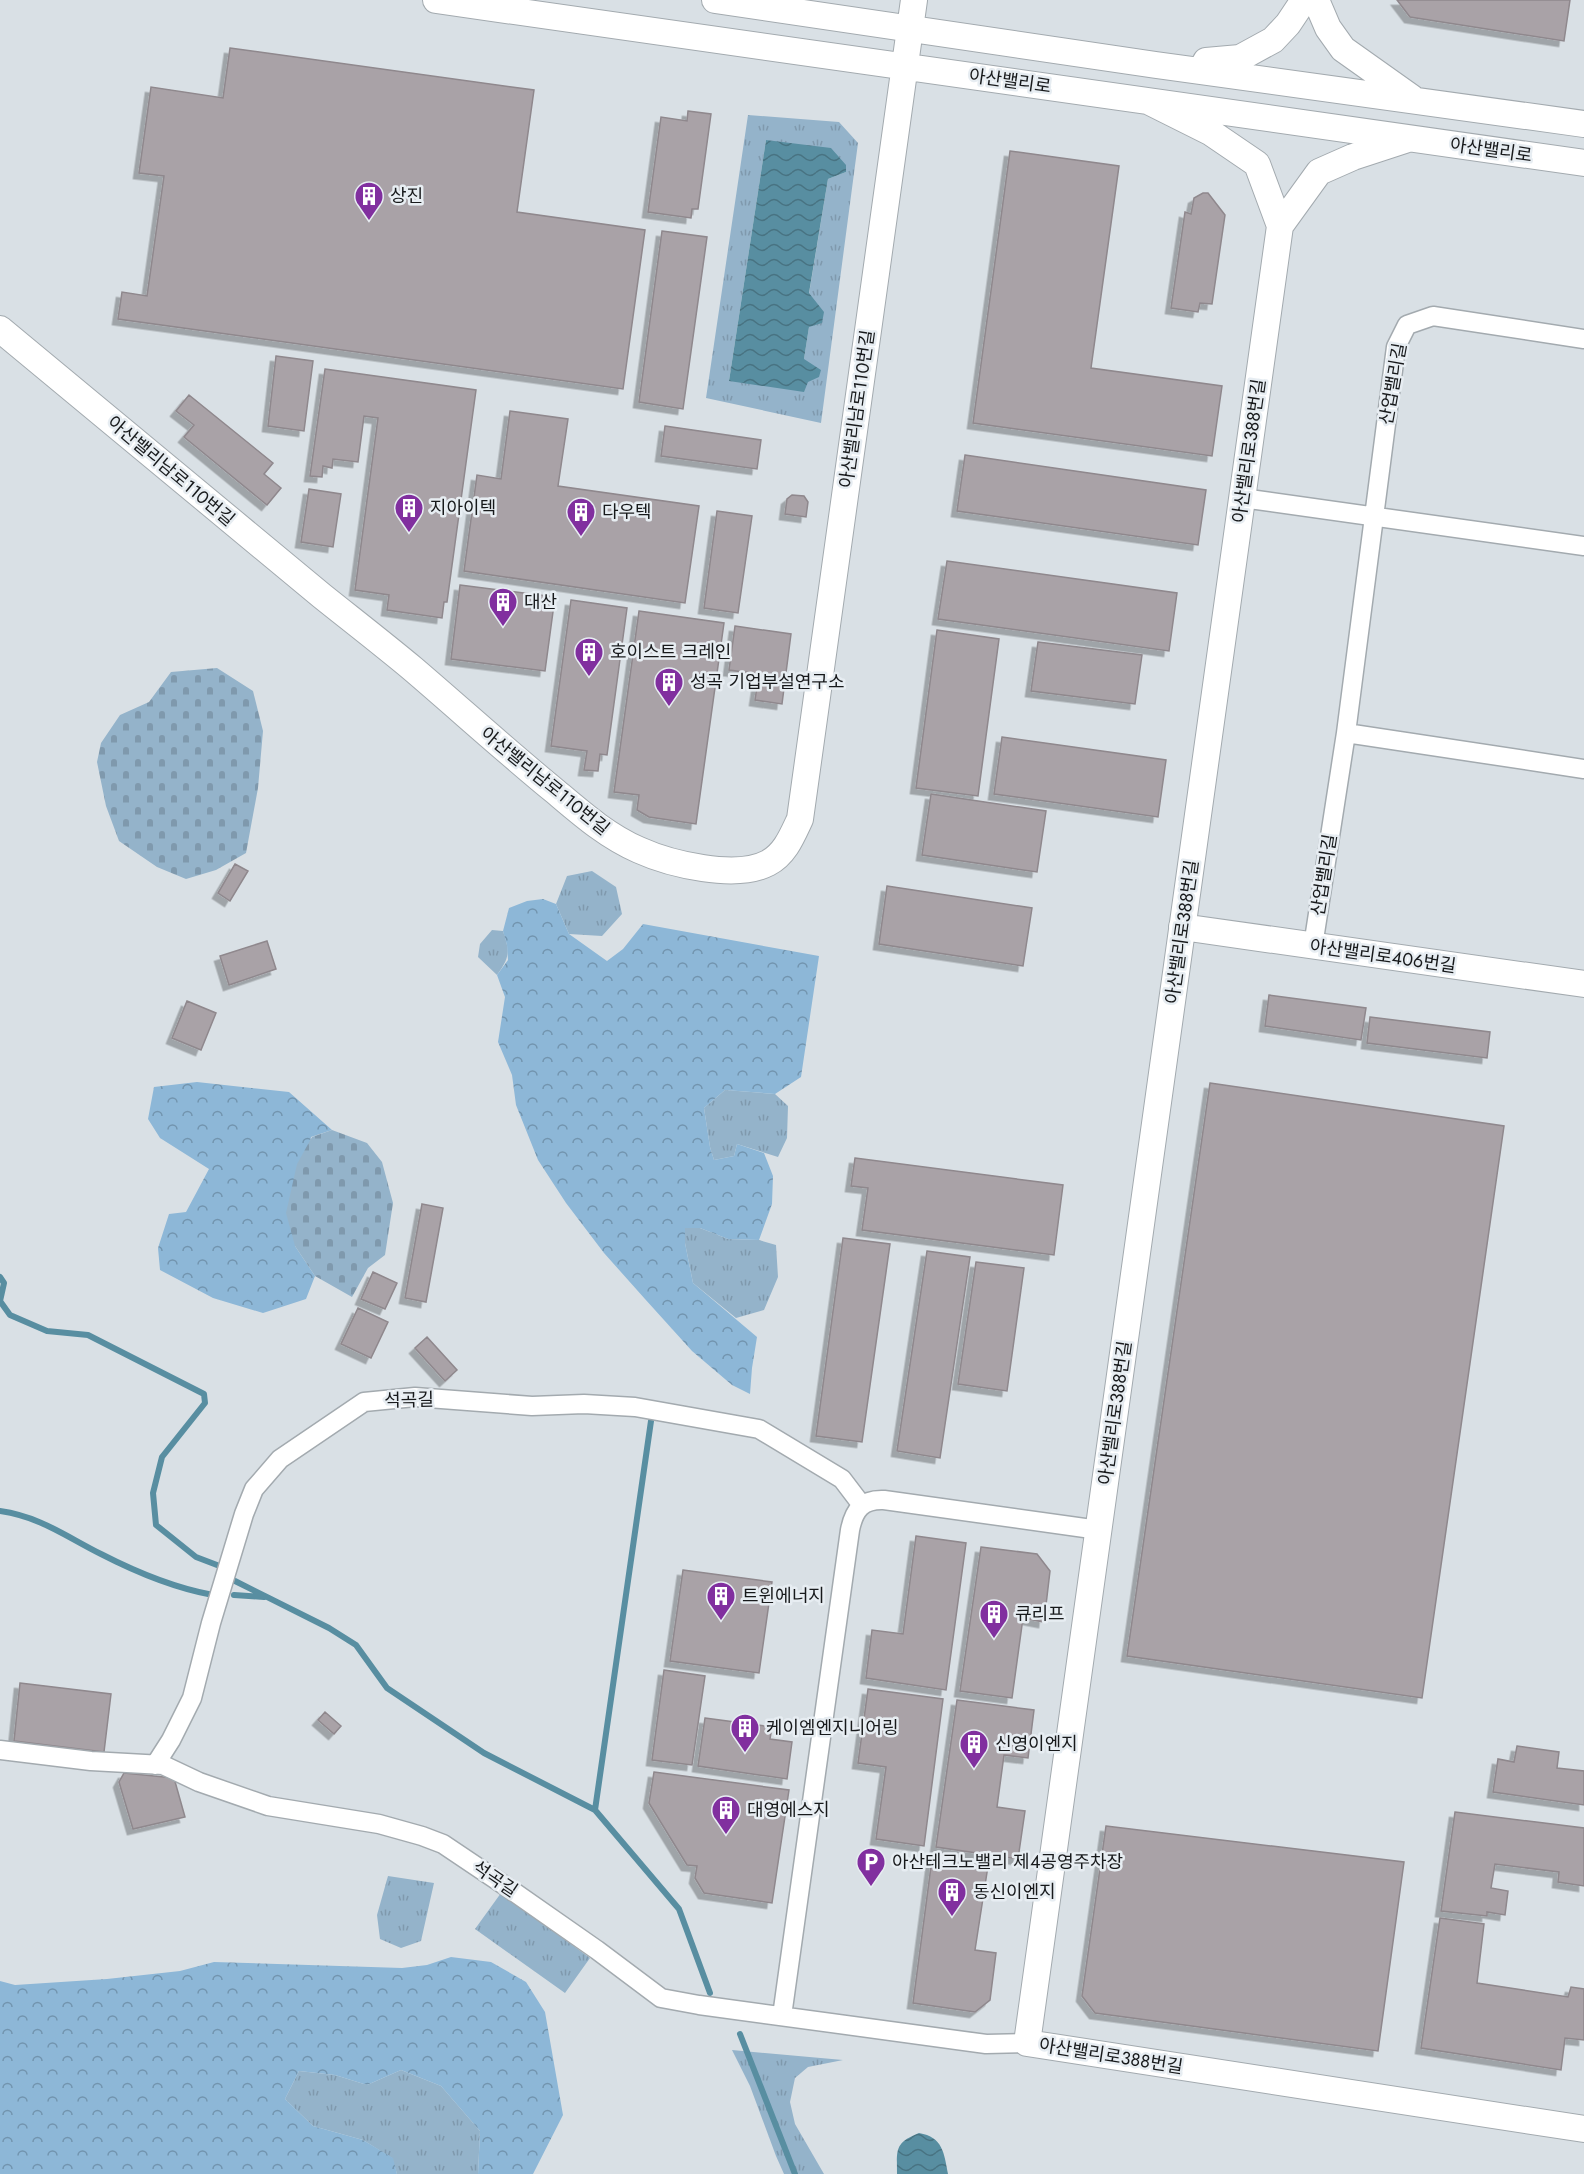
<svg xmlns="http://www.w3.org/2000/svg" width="1584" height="2174" font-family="Jost,'Noto Sans KR',sans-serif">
<defs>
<pattern id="grass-tufts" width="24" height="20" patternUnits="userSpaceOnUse" patternTransform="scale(1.5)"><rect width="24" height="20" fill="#94b3ca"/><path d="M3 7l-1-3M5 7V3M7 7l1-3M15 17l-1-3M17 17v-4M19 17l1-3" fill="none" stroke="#7f99ad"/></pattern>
<pattern id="forest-crowns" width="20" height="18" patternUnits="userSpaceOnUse" patternTransform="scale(1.5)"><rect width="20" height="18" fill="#8db7d7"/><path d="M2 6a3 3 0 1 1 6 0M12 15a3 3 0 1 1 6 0" fill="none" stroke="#7294ae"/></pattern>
<pattern id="cemetery-stones" width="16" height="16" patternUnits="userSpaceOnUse" patternTransform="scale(1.5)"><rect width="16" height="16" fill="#94b3ca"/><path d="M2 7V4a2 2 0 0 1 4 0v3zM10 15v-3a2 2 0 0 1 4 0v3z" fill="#7f99ad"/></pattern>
<pattern id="water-waves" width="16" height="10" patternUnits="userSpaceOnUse" patternTransform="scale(1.5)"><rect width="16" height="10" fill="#588ea1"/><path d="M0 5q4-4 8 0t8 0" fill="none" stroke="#487382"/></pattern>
<filter id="shadow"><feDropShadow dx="-5.5" dy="5.5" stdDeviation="0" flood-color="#0004"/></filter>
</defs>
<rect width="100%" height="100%" fill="#d9e0e5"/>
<path fill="url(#grass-tufts)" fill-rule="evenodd" d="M748,115L839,122L858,143L821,423L706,398ZM766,140L846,172L828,179L809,294V327L804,359L729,381Z
M592,871L616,887L622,914L602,936L569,934L556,904L567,876Z
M492,930L503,931C510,952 510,957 497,975L478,957L480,944Z
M725,1090L775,1094L788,1106L787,1138L778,1157L737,1144L734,1156L714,1160L710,1147L704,1108Z
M685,1228H700L728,1239L759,1240L776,1245L778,1277L764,1310L736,1318L693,1283L685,1243Z
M388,1876L434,1883L421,1941L401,1948L380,1939L377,1915Z
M501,1893L590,1958L565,1993L475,1929Z
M732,2050L843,2060L808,2067L795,2078L790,2102L795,2124L824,2174H784L776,2156L750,2086Z
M401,2070L441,2086L480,2131L478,2174H397L392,2158L363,2140L313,2126L285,2099L299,2071L335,2075L367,2085Z"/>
<path fill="url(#forest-crowns)" d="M543,899L556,904L569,934L607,961L623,949L643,924L819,956L801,1077L775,1094L725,1090L704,1108L710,1147L714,1160L734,1156L737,1144L764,1153L773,1176L772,1204L759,1240L728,1239L700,1228H685V1243L693,1283L757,1337L752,1368L750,1394L732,1385L692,1351L645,1299L604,1253L566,1203L538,1160L516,1105L512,1075L498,1042L505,997L497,975L508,960L507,945L503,931L509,908L527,901Z
M197,1082L289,1092L332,1130L311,1137L295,1246L315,1276L306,1299L263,1313L213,1298L160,1270L158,1248L169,1214L186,1212L209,1169L160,1138L148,1119L154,1087Z
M451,1957L491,1962L526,1982L545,2012L563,2115L533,2174H478L480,2131L441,2086L401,2070L367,2085L335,2075L299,2071L285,2099L313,2126L363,2140L393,2158L397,2174H0V1981L15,1985L107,1979L180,1971L214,1962L402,1968L427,1965Z"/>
<path fill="url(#cemetery-stones)" d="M217,668L253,691L263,731L258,788L246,853L216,870L186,879L157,867L119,841L106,806L97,762L101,743L120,715L149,702L171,672Z
M332,1130L367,1143L382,1162L393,1203L385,1255L368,1268L352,1297L315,1276L295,1246L286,1213L297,1164L312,1137Z"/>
<path fill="url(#water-waves)" d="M766,140L831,148L846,165V172L828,179L809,293L824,312L822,323L809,327L804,359L821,370L819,377L808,382L804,392L729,381Z
M919,2133C943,2137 944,2153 948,2174H897C897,2150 894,2143 919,2133Z"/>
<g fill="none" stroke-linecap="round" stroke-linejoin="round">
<path stroke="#588ea1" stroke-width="6" d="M0,1277L4,1283L0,1301L10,1315L47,1331L88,1335L204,1394L205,1403L162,1457L153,1493L156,1525L196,1557L217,1565
M0,1511C41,1517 65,1536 101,1554C136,1572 174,1588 213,1595
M235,1581L329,1628L356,1645L387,1688L484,1753L595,1810L679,1909L710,1993
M234,1595L264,1597
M595,1810L651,1421
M740,2034L795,2174"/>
</g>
<path fill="#a9a2a7" stroke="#8f888d" stroke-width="1.5" filter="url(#shadow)" d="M1397,0H1570L1564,41L1410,17Z
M230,48L534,90L517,212L645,230L623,389L118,319L122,292L147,296L164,176L139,173L151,87L223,98Z
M688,111L711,114L698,209H692L691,218L648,212L661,117L687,121Z
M1010,151L1119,166L1091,368L1222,386L1212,456L973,423Z
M1203,193H1208L1225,215L1212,304L1200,303L1198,312L1171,308L1185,212L1191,214L1194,198Z
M662,231L707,237L683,409L639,402Z
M276,356L313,361L304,431L268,426Z
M325,369L476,390L447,602H444L442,618L387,610L389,595L355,590L378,418L364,416L358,462L333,459L332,468L323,466L322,477L310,476Z
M189,395L273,463L264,474L281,488L267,505L184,437L194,425L176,411Z
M510,411L568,419L558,486L699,506L685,603L464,571L477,475L501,479Z
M665,426L761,440L757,469L661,456Z
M965,455L1206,490L1198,545L957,511Z
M309,489L341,494L333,547L301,542Z
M792,495L804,496L808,502L806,517L785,514L787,499Z
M717,511L752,516L738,613L704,608Z
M947,561L1177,593L1169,651L938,619Z
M460,585L555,597L545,671L451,659Z
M571,600L627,608L607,755L600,754L598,771L584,770L587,751L551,746Z
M639,611L724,623L696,824L649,817L637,810L639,795L614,792Z
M735,626L791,634L782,704L755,700L759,674L729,670Z
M937,630L999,639L978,796L916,788Z
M1038,642L1142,655L1135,704L1031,691Z
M1002,737L1166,760L1158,817L994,794Z
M931,794L1046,811L1037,872L922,855Z
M235,864L248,871L230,901L218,893Z
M887,886L1032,908L1023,966L879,944Z
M267,941L276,969L229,985L220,956Z
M1269,995L1366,1008L1361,1040L1265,1026Z
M187,1001L216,1013L201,1050L172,1038Z
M1370,1017L1490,1032L1487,1058L1367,1043Z
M1210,1083L1504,1126L1422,1698L1127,1656Z
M855,1158L1063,1185L1054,1255L862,1230L868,1188L851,1186Z
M422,1204L443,1208L426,1302L405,1298Z
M843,1238L890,1244L862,1442L816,1436Z
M927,1251L970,1257L940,1458L897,1451Z
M976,1262L1024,1268L1007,1391L958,1384Z
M373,1272L397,1283L385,1309L361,1299Z
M358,1308L388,1322L371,1358L341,1344Z
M427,1337L457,1370L445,1381L415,1348Z
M916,1536L966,1543L946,1690L866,1678L872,1630L903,1634Z
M981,1547L1037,1554L1050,1571L1044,1622L1023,1618L1012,1698L960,1691Z
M683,1570L772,1582L759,1673L670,1661Z
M664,1670L705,1676L692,1765L652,1760Z
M20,1683L111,1694L104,1752L14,1741Z
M868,1689L943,1699L924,1846L876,1839L886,1767L858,1763Z
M957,1700L1034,1710L1028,1758L1004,1755L997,1807L1025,1811L1018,1859L936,1847Z
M325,1712L341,1726L334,1734L318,1720Z
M705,1718L772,1727L770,1739L792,1742L787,1779L698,1766Z
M1517,1746L1559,1752L1557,1768L1584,1771V1805L1493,1792L1498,1759L1514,1762Z
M654,1772L789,1790L772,1903L704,1893L695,1878L697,1866L687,1865L649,1803Z
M124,1773L174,1778L185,1817L133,1829L119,1782Z
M1455,1812L1584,1828V1886L1558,1882L1559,1872L1495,1864L1491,1888L1508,1891L1505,1915L1487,1912V1916L1441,1911Z
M1106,1826L1404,1862L1378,2051L1095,2013L1082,1996Z
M932,1859L988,1866L975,1950L996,1953L990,2000L975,2012L913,2003Z
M1440,1918L1484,1924L1477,1983L1568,1997L1571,1987L1584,1989V2040L1565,2038L1561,2070L1421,2048Z"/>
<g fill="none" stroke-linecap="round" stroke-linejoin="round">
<g stroke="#a3aaaf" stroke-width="21">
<path id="street" d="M1242,498L1584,546
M1346,733L1584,769
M1313,946L1346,733L1396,347L1407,325L1433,316L1584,339
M0,1750L91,1761L163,1765L199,1782L268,1806L379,1824L422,1836L443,1844L504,1885L597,1950L661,1998L699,2005L986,2044L1027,2043
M155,1765L171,1740L192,1698L211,1623L244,1514L254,1489L280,1459L364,1402L415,1397L532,1406L584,1404L635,1407L759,1429L842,1479L861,1504
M782,2016L850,1530C854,1510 862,1499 884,1500L1099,1530"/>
</g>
<g stroke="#a3aaaf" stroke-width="28">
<path id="secondary" d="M436,0L1584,163
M715,0L1156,65L1584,124
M1316,0L1328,28L1343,49L1412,98
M1206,61L1240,58L1273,40L1288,24L1304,0
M1150,102L1210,132L1257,164L1280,226L1027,2043L1584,2129
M1280,226L1319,172L1353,157L1405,140
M0,329C107,418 214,507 322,596C352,620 383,644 413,669C461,710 507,752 556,792C582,814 607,836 639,850C670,864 736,880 768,863C785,854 792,836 800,819L914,0
M1182,927L1584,984"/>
</g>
<use href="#street" stroke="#fff" stroke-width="18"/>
<use href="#secondary" stroke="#fff" stroke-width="26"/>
</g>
<defs>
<g id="building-pin" transform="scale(1.5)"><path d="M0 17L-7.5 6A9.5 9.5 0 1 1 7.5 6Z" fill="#812f9f" stroke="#e7edf2"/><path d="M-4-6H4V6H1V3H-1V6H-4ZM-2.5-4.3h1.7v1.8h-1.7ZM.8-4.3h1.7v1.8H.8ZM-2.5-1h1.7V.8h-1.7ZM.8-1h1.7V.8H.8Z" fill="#fff"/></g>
<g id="parking-pin" transform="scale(1.5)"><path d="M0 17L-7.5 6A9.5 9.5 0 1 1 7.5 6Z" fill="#812f9f" stroke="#e7edf2"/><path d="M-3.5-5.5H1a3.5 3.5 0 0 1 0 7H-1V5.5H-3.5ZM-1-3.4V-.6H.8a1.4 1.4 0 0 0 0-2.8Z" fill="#fff"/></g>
</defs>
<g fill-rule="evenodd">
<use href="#building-pin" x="369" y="196"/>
<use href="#building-pin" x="409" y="508"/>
<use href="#building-pin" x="581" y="512"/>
<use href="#building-pin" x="503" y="602"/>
<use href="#building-pin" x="589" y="652"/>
<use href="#building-pin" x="669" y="682"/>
<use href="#building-pin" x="721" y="1596"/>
<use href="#building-pin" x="994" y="1614"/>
<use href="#building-pin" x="745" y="1728"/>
<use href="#building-pin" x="974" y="1744"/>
<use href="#building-pin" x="726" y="1810"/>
<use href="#parking-pin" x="871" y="1862"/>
<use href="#building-pin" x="952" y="1892"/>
</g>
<g text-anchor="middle" stroke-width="5" stroke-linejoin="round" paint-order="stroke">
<g font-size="18" fill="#17191b" stroke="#e7edf2">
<text transform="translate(1010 81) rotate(8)" y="6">아산밸리로</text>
<text transform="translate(1491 150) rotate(8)" y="6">아산밸리로</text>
<text transform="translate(1393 384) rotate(-80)" y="6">산업밸리길</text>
<text transform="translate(857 409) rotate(-82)" y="6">아산밸리남로110번길</text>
<text transform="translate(1249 451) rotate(-82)" y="6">아산밸리로388번길</text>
<text transform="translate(171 471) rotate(40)" y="6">아산밸리남로110번길</text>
<text transform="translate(545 781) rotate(39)" y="6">아산밸리남로110번길</text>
<text transform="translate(1324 875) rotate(-81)" y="6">산업밸리길</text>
<text transform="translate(1182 932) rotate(-82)" y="6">아산밸리로388번길</text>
<text transform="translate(1383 956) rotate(8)" y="6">아산밸리로406번길</text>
<text transform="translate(409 1400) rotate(-1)" y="6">석곡길</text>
<text transform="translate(1115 1413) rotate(-82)" y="6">아산밸리로388번길</text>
<text transform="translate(495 1879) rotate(34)" y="6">석곡길</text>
<text transform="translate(1111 2056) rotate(9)" y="6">아산밸리로388번길</text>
</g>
<g font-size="18" fill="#17191b" stroke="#e7edf2" text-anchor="start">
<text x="390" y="202">상진</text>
<text x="430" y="514">지아이텍</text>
<text x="602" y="518">다우텍</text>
<text x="524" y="608">대산</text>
<text x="610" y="658">호이스트 크레인</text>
<text x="690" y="688">성곡 기업부설연구소</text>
<text x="742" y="1602">트윈에너지</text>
<text x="1015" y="1620">큐리프</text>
<text x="766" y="1734">케이엠엔지니어링</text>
<text x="995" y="1750">신영이엔지</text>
<text x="747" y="1816">대영에스지</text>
<text x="892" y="1868">아산테크노밸리 제4공영주차장</text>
<text x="973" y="1898">동신이엔지</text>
</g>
</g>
</svg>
